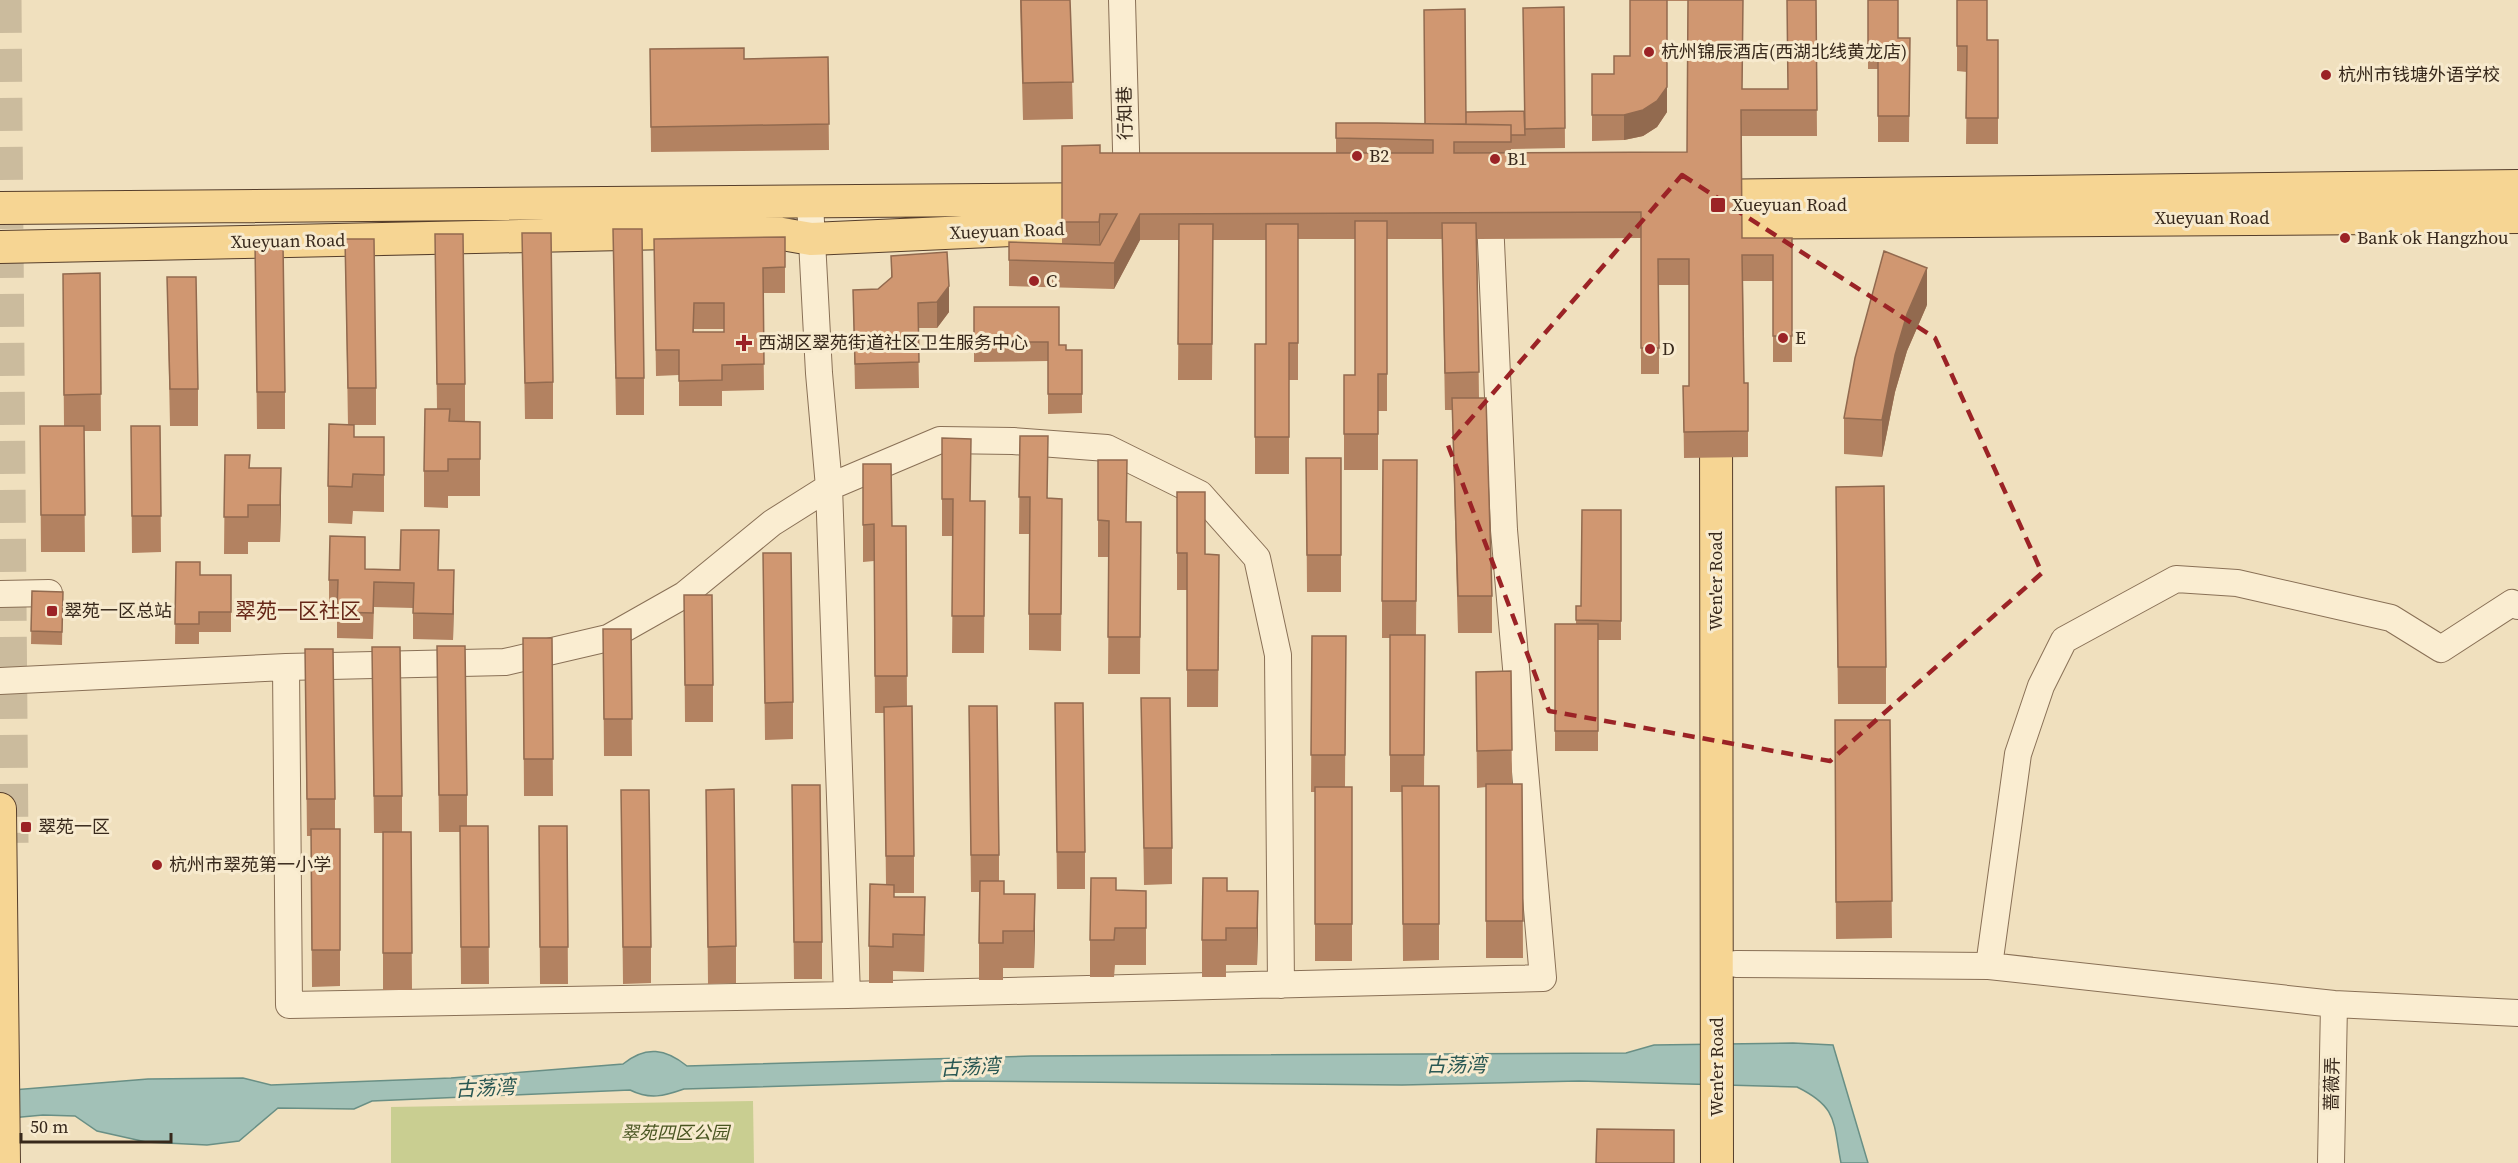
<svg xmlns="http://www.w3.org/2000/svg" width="2518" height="1163" font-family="'Source Serif 4','Noto Sans SC',serif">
<rect width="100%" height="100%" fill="#f0e0be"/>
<path fill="#c9ce91" d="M753,1101L754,1163H391V1107Z"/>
<path fill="#a2c1b7" stroke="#698f85" stroke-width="1.5" d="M1793,1043L1833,1045L1868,1163H1841C1833,1122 1838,1107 1797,1087L1579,1081L1402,1085L954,1081L684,1089C664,1096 650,1100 630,1090L372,1101L354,1109L278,1108L239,1141L207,1145L146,1142L97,1131L75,1116L43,1115L0,1119V1091L148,1079L243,1078L271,1085L451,1078L623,1064C646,1045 666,1049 687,1066L1031,1056L1626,1053L1654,1045Z"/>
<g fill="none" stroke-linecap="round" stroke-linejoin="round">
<path stroke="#cbbb9d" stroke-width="33" stroke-dasharray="33 16" stroke-linecap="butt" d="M5,0L12,843"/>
<g stroke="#897056" stroke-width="28">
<path id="minor" d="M1122,0L1127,186
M810,203L819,373L829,487L847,995
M0,594L49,593
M286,667L289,1005L847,995L1543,978L1504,530L1490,220
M0,681L286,667L505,662L608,638L684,595L772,523L829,487L940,440L1013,441L1107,448L1200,494L1257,558L1278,655L1281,985
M1736,964L1989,966L2334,1004L2518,1013
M1989,966L2018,754L2041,686L2064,640L2176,579L2237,583L2391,618L2441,649L2512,603L2518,606
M2331,1163L2334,1004"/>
</g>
<g stroke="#563e2b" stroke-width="34">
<path id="major" d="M1699,196L2518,186
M0,208L1106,199
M1700,223L2518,217
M0,247L765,231L811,239L1104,226
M1716,415L1717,1163
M0,809L4,1163"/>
</g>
<use href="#minor" stroke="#faedd1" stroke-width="26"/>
<use href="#major" stroke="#f6d593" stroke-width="32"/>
</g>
<path fill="#b38261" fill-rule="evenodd" d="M1020,0H1070L1073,119L1023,120Z
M1617,0H1743L1742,89H1788L1816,0L1817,136H1741L1742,238H1792V362H1773V281H1743L1744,383H1748V457L1684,458L1683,386H1689V285H1659V374H1641V238L1477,239L1479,398L1492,596V633H1458L1452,410H1445L1442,239H1387V411H1378V470H1344V375H1355V239H1298V380H1289V474H1255V344H1266V240H1213L1212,380H1178L1179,240H1140L1114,289L1009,286V242L1062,244V146L1100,153H1336V123L1466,124L1524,111L1564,7L1565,148L1511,149V153L1687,152L1688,1H1667V112L1657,127L1643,136L1624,140L1592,141V74H1614L1630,56V0Z
M1868,0L1898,38H1910L1909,142H1878V69H1868Z
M1957,0L1987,40H1998V144H1966L1967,72L1957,71Z
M650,49L744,59L828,57L829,150L651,152Z
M613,229L644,378V415H616Z
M522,233L553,382V419H525Z
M435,234L465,384V421H450L480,422V496H448V508L424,507V471L437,409Z
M785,237V293H763L764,390L722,391V406H679V375L656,376L654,239ZM694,329H724V332H694Z
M345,239L376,388V425H354V437L384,474V512L353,511L352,524L328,523V486L348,425Z
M255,243L285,392V429H257Z
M891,256L949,312L937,328H918L919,388L855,389L853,290L878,289L891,278Z
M100,273L101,431H84L85,552H41L40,426H64L63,311Z
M167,277L198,389V426H170Z
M1927,305L1907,351L1895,392L1882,457L1844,454V418Z
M974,307L1059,345L1066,350H1082V413L1048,414V361L974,362Z
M131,426H160L161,552L132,553Z
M1020,436L1048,498L1062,499L1061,651L1029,650V534H1019Z
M942,438L970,501H985L984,653H952L953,536H942Z
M225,455L250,468L281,505L280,542H248V554H224Z
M1306,458H1341V592H1307Z
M1098,460L1126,522H1141L1140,674H1108L1109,557H1098Z
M863,464L892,526H906L907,706L914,856V893H894V897H925L924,972L893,971V983H869V946L886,884L884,713H875L874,561L863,562Z
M1177,492L1205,554L1219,555L1218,707H1187V590H1177Z
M1417,497L1416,635H1425L1424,786H1439V960L1403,961L1402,792H1390V638H1382V601Z
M1621,510V640H1598V751H1555V624H1576V606H1581Z
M1836,524L1886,667V704H1838Z
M763,553L793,702V739L765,740Z
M176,562L200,575H231V632H199V644H175Z
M365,569L438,570L454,596L453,640L413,639V608L374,607L373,639L337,638V606L329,605V580Z
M32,591L63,592L62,645L31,644Z
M684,595L713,685V722H685Z
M603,629H631L632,756H604Z
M1312,636H1346L1345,787H1352V961H1315V792H1311Z
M523,638H552L553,796H524Z
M437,646L467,795V826H488L489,984H461L460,832H439Z
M372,647L402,796V832H411L412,990H383V833H374Z
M305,649L335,799V829H340V986L312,987L311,836H307Z
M1511,671L1512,784H1522L1523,958H1486V787L1477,788L1476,672Z
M1141,698L1172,848V884L1144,885Z
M1055,703L1085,852V889H1057Z
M969,706L999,855V881L1004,894L1035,931L1034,968H1003V980H979V892H971Z
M1835,720H1890L1892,938L1836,939Z
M792,785L822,942V979H794Z
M621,790L651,947V983L623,984Z
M706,790L736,946V983L708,984Z
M539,826H567L568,984H540Z
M1116,890L1146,928V965H1115L1114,977H1090V940Z
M1227,891L1258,928L1257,965H1226V977H1202V940Z"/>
<path fill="#926a4f" d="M1667,87V112L1657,127L1643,136L1624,140V115Z
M1100,214V240L1099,247V222Z
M1140,214V240L1114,289V263Z
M1927,268V305L1907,351L1895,392L1882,457V420L1895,355L1907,314Z
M949,286V312L937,328V302Z
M281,468V505L280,542V505Z
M454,570V596L453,640V614Z
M1258,891V928L1257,965V928Z
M1035,894V931L1034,968V931Z
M925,897V934L924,972Z"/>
<path fill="#d09771" stroke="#926a4f" stroke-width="1.5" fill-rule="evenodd" d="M1021,0H1070L1073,82L1023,83Z
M1630,0H1667V87L1657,101L1643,110L1624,115H1592V74H1614V56H1630Z
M1688,0H1743L1742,89H1788L1787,0H1816L1817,110H1741L1742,238H1792V336H1773V255H1742L1744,383H1748V431L1684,432L1683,386H1689V259H1658L1659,348H1641V212L1140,214L1114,263L1009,260V242L1100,245L1117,214H1100L1099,222H1062V146L1100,145V153H1433V140L1336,138V123H1377L1511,125V142H1454V153L1687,152Z
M1868,0H1898V38H1910L1909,116H1878V44H1868Z
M1957,0H1987V40H1998V118H1966L1967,46H1957Z
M1564,7L1565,128L1525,129L1523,8Z
M1465,9L1466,124H1425L1424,10Z
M744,48V59L828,57L829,124L651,127L650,49Z
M1524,111L1525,135H1511V125L1466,124V112Z
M1355,221H1387V374H1378V434H1344V375H1355Z
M1442,223H1476L1479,372L1445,373Z
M1179,224H1213L1212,344H1178Z
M1266,224H1298V343H1289V437H1255V344H1266Z
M613,229H642L644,378H616Z
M522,233H551L553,382L525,383Z
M435,234H463L465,384H437Z
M785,237V267L763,268L764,364L722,365V380L679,381V350H656L654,239ZM694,303H724V332H693Z
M345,239H374L376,388H348Z
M255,243H283L285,392H257Z
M1884,251L1927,268L1907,314L1895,355L1882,420L1844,418L1855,358Z
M947,252L949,286L937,302L918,303L919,362L855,364L853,290L878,289L892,277L891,256Z
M100,273L101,394L64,395L63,274Z
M167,277H196L198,389H170Z
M974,307H1059V345H1066V350H1082V394H1048V342H974Z
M1452,398H1486L1492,596H1458Z
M425,409H450L449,421L480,422V459H448V471H424Z
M329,424L354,425V437H384V475L353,474L352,487L328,486Z
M40,426H84L85,515H41Z
M131,426H160L161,516H132Z
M1020,436H1048L1047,498L1062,499L1061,614H1029L1030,497H1019Z
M942,438L971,439L970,501H985L984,616H952L953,499H942Z
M225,455H250L249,468H281L280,505H248V517H224Z
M1306,458H1341V555H1307Z
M1098,460H1127L1126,522H1141L1140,637H1108L1109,521L1098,520Z
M1383,460H1417L1416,601H1382Z
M863,464H891L892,526H906L907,676H875L874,524L863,525Z
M1884,486L1886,667H1838L1836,487Z
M1177,492H1205V554L1219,555L1218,670H1187V553H1177Z
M1582,510H1621V621L1576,620V606H1581Z
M401,530H439L438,570H454L453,614L413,613L414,583L374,582L373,613L337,612L338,580H329L330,536L365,537V569L400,570Z
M763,553H791L793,702L765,703Z
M176,562H200V575H231V612H199V624H175Z
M32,591L63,592L62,632L31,631Z
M684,595H712L713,685H685Z
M1555,624H1598V731H1555Z
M603,629H631L632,719H604Z
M1390,635H1425L1424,755H1390Z
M1312,636H1346L1345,755H1311Z
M523,638H552L553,759H524Z
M437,646H465L467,795H439Z
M372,647H400L402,796H374Z
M305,649H333L335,799H307Z
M1511,671L1512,750L1477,751L1476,672Z
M1141,698H1170L1172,848H1144Z
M1055,703H1083L1085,852H1057Z
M912,706L914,856H886L884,707Z
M969,706H997L999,855H971Z
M1835,720H1890L1892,901L1836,902Z
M1486,784H1522L1523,921H1486Z
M792,785H820L822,942H794Z
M1402,786H1439V924H1403Z
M1315,787H1352V924H1315Z
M734,789L736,946L708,947L706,790Z
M621,790H649L651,947H623Z
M460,826H488L489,947H461Z
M539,826H567L568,947H540Z
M311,829H340V950H312Z
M383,832H411L412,953H383Z
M1091,878H1116V890L1146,891V928H1115L1114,940H1090Z
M1203,878H1227V891H1258L1257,928H1226V940H1202Z
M980,881H1004V894H1035L1034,931H1003V943H979Z
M870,884L894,885V897H925L924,935L893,934V947L869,946Z
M1597,1129L1674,1130V1163H1596Z"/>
<path fill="none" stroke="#9b2326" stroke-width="4.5" stroke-dasharray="12 8" stroke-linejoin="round" d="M1682,175L1935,338L2042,573L1830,761L1549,711L1448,445Z"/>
<g fill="#9b2326" stroke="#f7eace" stroke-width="2">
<circle cx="1649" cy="52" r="6"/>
<circle cx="2326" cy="75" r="6"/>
<circle cx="1357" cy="156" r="6"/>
<circle cx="1495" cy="159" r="6"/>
<rect x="1710" y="197" width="16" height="16" rx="3"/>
<circle cx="2345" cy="238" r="6"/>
<circle cx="1034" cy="281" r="6"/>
<circle cx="1783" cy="338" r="6"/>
<path d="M741 334h6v6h6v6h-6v6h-6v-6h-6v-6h6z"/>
<circle cx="1650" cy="349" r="6"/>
<rect x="46" y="605" width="12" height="12" rx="3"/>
<rect x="20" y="821" width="12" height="12" rx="3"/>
<circle cx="157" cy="865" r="6"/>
</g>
<g text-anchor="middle" stroke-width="6" stroke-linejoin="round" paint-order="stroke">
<g font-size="18" fill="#37281b" stroke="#f7eace" text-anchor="start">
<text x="1661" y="58">杭州锦辰酒店(西湖北线黄龙店)</text>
<text x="2338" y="81">杭州市钱塘外语学校</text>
<text x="1369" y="162">B2</text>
<text x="1507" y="165">B1</text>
<text x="1732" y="211">Xueyuan Road</text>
<text x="2357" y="244">Bank ok Hangzhou</text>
<text x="1046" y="287">C</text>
<text x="1795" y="344">E</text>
<text x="758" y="349">西湖区翠苑街道社区卫生服务中心</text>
<text x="1662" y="355">D</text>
<text x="64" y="617">翠苑一区总站</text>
<text x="38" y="833">翠苑一区</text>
<text x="169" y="871">杭州市翠苑第一小学</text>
</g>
<g font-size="18" fill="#37281b" stroke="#f7eace">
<text transform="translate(1125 113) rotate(-91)" y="6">行知巷</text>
<text x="2212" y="224">Xueyuan Road</text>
<text transform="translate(1007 231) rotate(-2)" y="6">Xueyuan Road</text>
<text transform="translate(288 241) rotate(-1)" y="6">Xueyuan Road</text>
<text transform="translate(1716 581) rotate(-90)" y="6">Wen'er Road</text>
<text transform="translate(1717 1067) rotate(-90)" y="6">Wen'er Road</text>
<text transform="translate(2332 1084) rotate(-89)" y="6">蔷薇弄</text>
</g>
<g font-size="18" font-style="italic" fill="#495521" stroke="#f7eace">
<text x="675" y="1139">翠苑四区公园</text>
</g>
<g font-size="20" font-style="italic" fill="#2a5854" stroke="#f7eace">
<text x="1456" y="1072">古荡湾</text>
<text transform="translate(970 1067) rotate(-3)" y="7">古荡湾</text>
<text transform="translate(485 1088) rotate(-3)" y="7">古荡湾</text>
</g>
<g font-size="21" fill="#662718" stroke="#f7eace">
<text x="298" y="618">翠苑一区社区</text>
</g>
</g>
<path d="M21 1133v9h150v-9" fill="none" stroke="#37281b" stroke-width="3"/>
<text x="30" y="1133" font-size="18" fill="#37281b" stroke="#f7eace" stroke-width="4.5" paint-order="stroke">50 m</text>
</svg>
